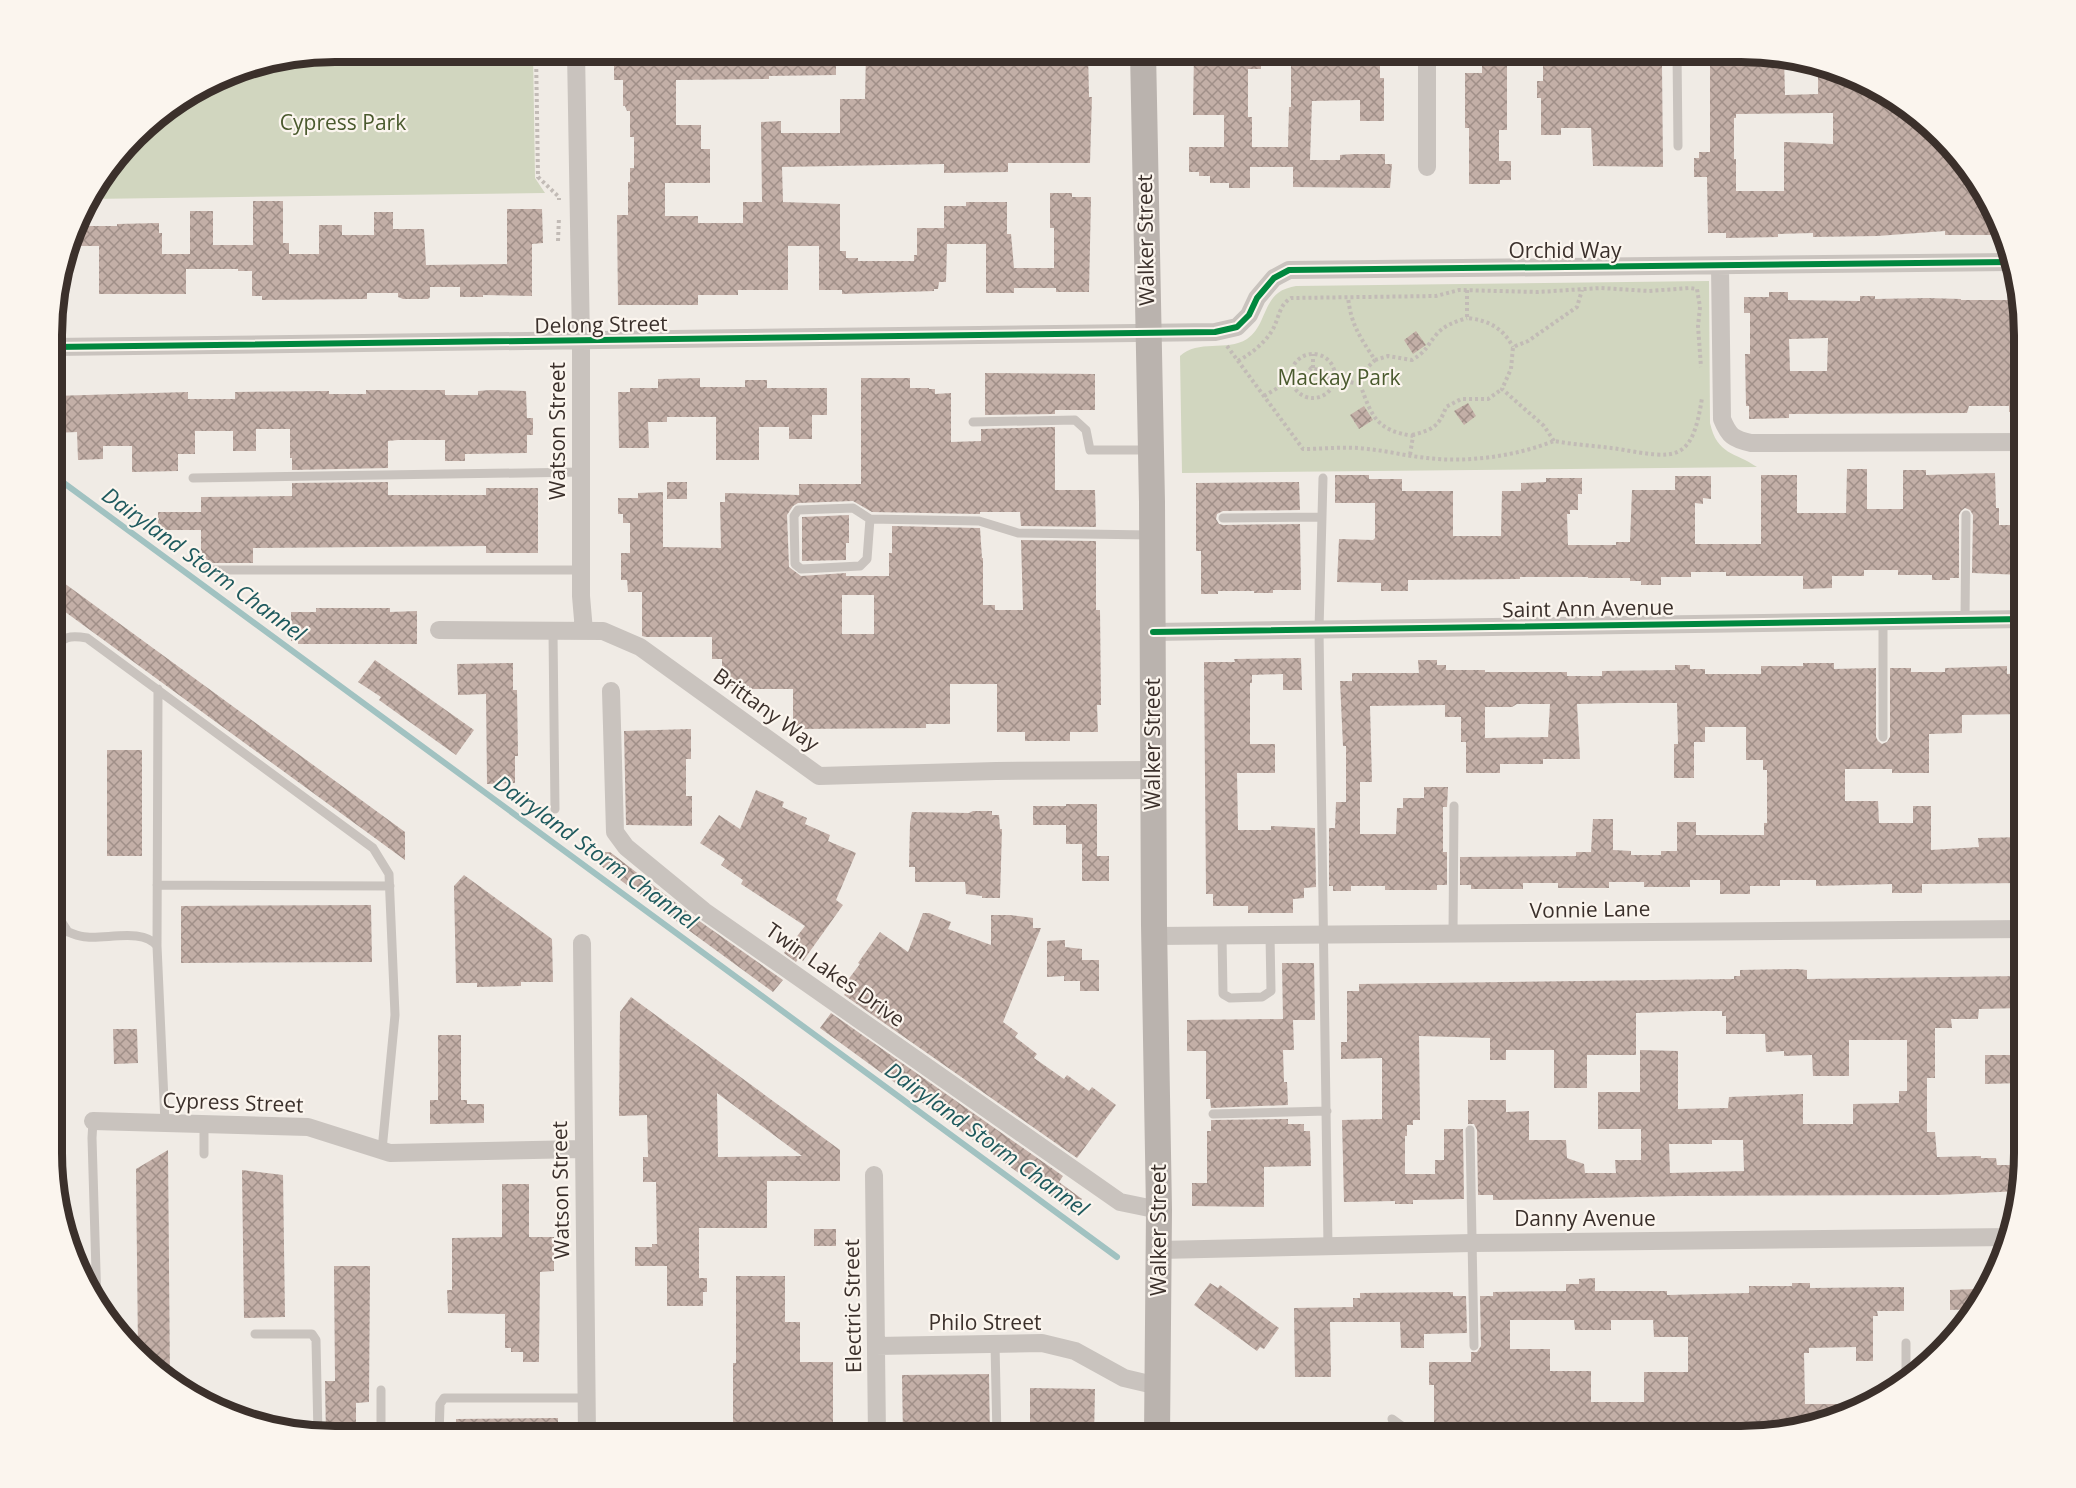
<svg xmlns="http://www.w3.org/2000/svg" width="2076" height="1488" font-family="'Open Sans',sans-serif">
<defs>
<pattern id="building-cross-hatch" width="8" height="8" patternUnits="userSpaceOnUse" patternTransform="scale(1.5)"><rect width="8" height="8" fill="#c3afa7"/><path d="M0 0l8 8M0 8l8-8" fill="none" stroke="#a08f88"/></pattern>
</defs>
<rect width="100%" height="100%" fill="#f0ebe5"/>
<path fill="#d1d6bf" d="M335,51H533L535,178L545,193L88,199L147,122L226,72Z
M1709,281L1710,423C1717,455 1735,452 1757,467L1182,473L1180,356C1198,339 1226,352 1247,339C1264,328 1263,305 1278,293C1283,289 1290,287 1296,286Z"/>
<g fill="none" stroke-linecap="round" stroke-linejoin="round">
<path stroke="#a1c2c1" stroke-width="6" d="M53,475L1117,1257"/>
</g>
<path fill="url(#building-cross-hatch)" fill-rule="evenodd" d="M774,51H836V75L769,76V79L676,80V125H701V149H710V183H665V216H698V223H743V202H762L761,122L781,121V133H840V99H865L866,51H1088L1089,97H1092L1090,163H1008V172L944,173V164L782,167L783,202L840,204V251H846V258H858V261H914V255H917V228H944V206H966V202H1007V234H1011L1014,268H1054V228H1050V193H1072V197H1091L1089,292H1056V288H1014V293H986V244H947L946,282H939L938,289H934V291L842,294V290H819V246H788V290H738V295H698V305H618L617,215H628V182H630V168H634V137H630V111H627L625,106H623V80H614V55L774,54Z
M1194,51H1261V69H1248V117H1252V147H1288L1289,107H1291V63H1307V51H1334V61H1380V78H1384V121H1360V100L1312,101L1310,160H1340V155L1353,154H1385V164H1392L1390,188L1293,187V167H1250V188H1229V183H1210V176H1199V172H1189V147H1224V115H1193Z
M1545,51L1563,52V58H1592V52H1652V65H1662L1663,167L1593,166L1591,128H1561V135H1541V98H1537V81H1543V58H1545Z
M1710,52H1760L1784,57L1785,95L1818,94V65L1850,72L1914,110L1920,116V132H1933L1996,209L2003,235H1945V231L1877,236L1813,237V233L1778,234V237L1726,238V233H1708L1707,177H1694V158H1699V152H1710ZM1833,113V144L1784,142V191H1736V159H1734V118H1736V114Z
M1482,66H1507V130H1499V161H1511V180H1500V184H1469V128H1465V73H1482Z
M253,201H283V243H289V254H319V225H342V235H374V212H393V229H424L426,265L507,264V209H542L543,243L532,244V296L483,295V297H460V287H430V297L428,299H403L398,297V293H367V299H364L262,300V296H252V271H238V269H186V294H99V246H69L75,226H117V224L159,223V233H162V254H190V211H213V245H253Z
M1769,292H1788V300L1860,301V296H1875V299L1927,298L1961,299V300H2020L2024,316V411L2009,412V406H1969L1967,413L1789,414V418L1749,419V406H1746L1745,354H1750V313H1744V297H1769ZM1828,338L1827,371H1790L1789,339Z
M1416,331L1426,345L1413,354L1404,340Z
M985,373L1095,374V410H1055V414L985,415Z
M700,378V387H745V380H767V388H827V415H812V439H789V427H759V460H716V417H667V422H648L649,448H619L618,392H630V388H658V379Z
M861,378H910V388H929V389H935V394L951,393V442L981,441V429L1055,427V490H1095L1096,527L1021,526L1020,512H980V514L872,512L853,501L798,503L793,506L787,515L789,567L801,576L846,573V576H889V553H892V526L978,528H980L982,558H983V605H995V610H1023L1021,540L1096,541V610H1100L1101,705H1097L1098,732H1070V741H1025V732H997V684H950V724H926V728L793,729V689H749V686H722V659H712V637H646L642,636V592H628L627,580H621V553H630V523H623V514H618V498H638V493L663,492V547L721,548L720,502H725V493L799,495V484H861ZM842,595H874V634H842Z
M366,390H445V395H478V391L490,390L526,391L527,418H533V435H527V453L465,454V461H445V440H398L388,441V468L292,470V458H290V429H256V451H233V431H195V454H178V471L132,472V446H103V459L78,460L77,432L53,433V396L188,392V399H235V392L329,391V394H366Z
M1468,403L1476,416L1464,425L1454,411Z
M1364,406L1373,420L1359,429L1350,415Z
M1847,469H1867V509H1903V470H1926V475L1995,473L1996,508H1999V525H2024V575L1972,573L1973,515L1970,510L1965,508L1961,511L1959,515V578H1950V580H1932V575H1898V570H1864V576H1832V588L1803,589V576H1726V572H1691V577H1661V585H1641V581H1630V578H1588V577H1520V579L1408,580V591H1381V583L1337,582L1339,539L1373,540L1375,538V503H1335V475H1369V479H1402V491H1453V536H1501L1502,491H1521V483L1546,482V478H1582V494H1578V510H1570V514H1567L1568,545H1616V542H1630L1632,490H1675V476H1711V499L1703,498V504L1695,503V544H1761V475H1797V513H1846Z
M388,482V495H486V488H538V553H486V546L253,548V563H201V530H158V512H201V497L292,496V483Z
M667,482H687V499H667Z
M1299,482L1300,510L1223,511L1217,514L1216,519L1219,524L1223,525L1300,524L1301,590H1273V593H1254V591H1218V594H1201V551H1196V483Z
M849,515V543H846V560L802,561V517Z
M53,575L405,832V860L53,603Z
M316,608H390V612L417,611V644H298V641H291V612H316Z
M1301,658L1302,690H1283V674L1252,675V683H1250V744H1275V773H1237L1238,830H1271V826L1315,828L1316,887L1304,888V898L1293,899V913H1248V906H1213V894H1206L1204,662H1235L1234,659Z
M375,660L474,730L456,755L379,700L381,697L358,682Z
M1418,660H1437V665H1446V670H1485V672H1567V676H1602V671L1675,670V665H1690V669H1705V674H1761V666H1803V663H1834V669L1876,668V737L1878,741L1882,744L1887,742L1890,737V668H1911V672H1945V668L2007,666V674L2024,673V714L1962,715V733L1929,734V773H1892V769H1845V801H1878L1879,823H1913V806H1931V850L1979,847L1978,838L2024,837V883L1922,884V893H1892V884L1816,886V880H1780V886H1750V894H1720V880H1690V887H1644V882H1609V888H1558V883H1523V889H1471V885H1460V857L1576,856V852H1591L1593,819H1613V850L1631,851V855H1661V851H1677V822H1696V835H1764V823H1767V770H1763V760H1746V727H1705V742H1694V778H1674V744H1678L1677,703H1619L1577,704L1580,759H1543V764H1500V773H1466V742H1461V717H1445V705L1370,706L1372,782H1360V834H1396L1397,808H1403V798H1424V787H1448L1447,807H1443V852H1447V885H1437V890H1385V886H1351V891H1333V886H1329V828H1335L1336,802H1346V746H1343L1340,681H1352V673H1419ZM1517,704H1550L1548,737L1485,738V707H1512Z
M513,663V690H517L518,756H515V783L487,784L486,694L458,695L457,664Z
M691,729V759H686V796H692V826L626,825L624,731Z
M107,750H142V856H107Z
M756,790L784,802L782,807L807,818L805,824L830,835L828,841L856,853L836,900L843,905L803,961L799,958L796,962L784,953L805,926L741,884L743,880L721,865L725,859L700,843L719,815L740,829Z
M1066,804H1097V856H1109V881H1082V844H1066V825H1033V806H1066Z
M973,811H992V815H999L1000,829H1002L1000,898H982V896L966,894L965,882H915V867H909L910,823L912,812L969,813Z
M605,852H610L698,920L783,980L773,992L597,863Z
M464,875L552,939L553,982H521V986L477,987V983H456L454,886Z
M371,905L372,962L181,963V906Z
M923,913H929L951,922L948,929L991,945V915H1010L1033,918V928H1041L1003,1022L1018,1033L1015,1037L1037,1054L1034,1058L1064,1079L1067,1075L1089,1091L1092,1087L1116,1105L1077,1158L844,995L846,992L841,989L860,964L858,963L880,932L908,952Z
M1065,940V947L1082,949V960H1099V991H1080V981H1064V976L1047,977V941Z
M1282,963H1314L1315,1020H1293L1294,1050H1283L1284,1082H1287L1288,1105L1211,1108L1210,1099H1206V1051H1187V1020L1283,1019Z
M1797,969L1807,970V979L2022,976V1008L1979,1009L1978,1019H1951L1952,1028H1935V1078H1927V1132H1935L1937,1157L1981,1156V1158H1996L1997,1165H2024L2020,1191L1939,1195L1680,1196L1552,1199L1493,1200V1195H1478L1477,1130L1474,1124H1468V1100H1506V1112L1529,1111V1140H1566L1567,1158L1584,1164L1585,1173H1616L1615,1160H1641V1129H1598V1092H1640V1050L1678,1051V1109L1728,1108L1729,1097L1803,1094V1124H1853V1104L1899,1103V1091H1907V1040H1849V1076H1813L1812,1055L1784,1056V1051L1766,1052L1765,1034H1726V1016H1722V1011H1693L1636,1013V1055H1587V1088H1554V1050H1506V1060H1490V1038L1419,1036L1420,1120H1413V1125H1407V1136H1405V1174H1435V1160H1444V1129H1463L1464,1199L1413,1200V1204H1395V1201L1344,1202L1342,1120L1382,1119V1058L1341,1059V1042H1347V991H1359V984L1734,979V976H1740V970ZM1712,1140H1743L1744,1171L1670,1173L1669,1144H1712Z
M631,997L840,1150V1181H767V1228H699V1278H707V1292H703V1306H667V1266H635V1247H652V1244H657L656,1182H643V1157H648L647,1115L619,1116L620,1012ZM717,1093L802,1156L718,1157Z
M831,1013L1063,1176L1059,1182L1082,1199L1072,1212L820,1028Z
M113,1029H137L138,1063L114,1064Z
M438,1035H461V1100H467V1104H484V1123L430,1124V1100H438Z
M1985,1055H2022V1083L1985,1084Z
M1288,1119V1124H1304V1131H1310L1311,1166L1264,1167V1207L1192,1206V1183H1207V1131H1211V1120Z
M168,1150L170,1383L162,1378L138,1351L136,1169Z
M242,1170L283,1175L285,1317L244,1318Z
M502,1184H529V1237H554V1271L540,1272L539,1362H523V1352H511V1348H505V1314L448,1313L447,1290H452V1238L502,1237Z
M814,1229H836V1246H814Z
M334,1266H370L369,1402L356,1403V1422L352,1423V1436H326L325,1381H335Z
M736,1276H785V1322H800V1362H833V1437H751V1427H733V1363H736Z
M1595,1278V1291H1667V1295L1749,1293V1286H1792V1283H1810V1288L1904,1287V1311H1877L1878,1316H1873V1361H1856V1347L1809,1348V1353H1804L1805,1404H1857L1858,1410L1744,1437V1425L1434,1427V1385H1429V1362H1471V1352H1477L1481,1346L1480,1296H1493V1292L1566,1291V1284H1579V1279ZM1510,1320H1574L1575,1330H1611V1320H1653L1654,1337H1688V1372H1644V1402H1591V1371H1550V1349H1510Z
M1210,1283L1218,1288L1220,1285L1279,1328L1264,1349L1260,1347L1257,1351L1194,1305Z
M1976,1289L1975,1309L1950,1310V1290Z
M1453,1292V1296H1466L1467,1333L1424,1334V1348H1401L1400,1322H1330L1331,1377H1295L1294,1308L1353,1307V1298H1360V1293Z
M989,1374L990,1437H903L902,1375Z
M1030,1388L1095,1389L1094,1437H1054V1422H1030Z
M558,1418V1437L456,1436V1419Z"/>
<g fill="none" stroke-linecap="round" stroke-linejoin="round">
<path stroke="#c2bbb6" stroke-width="4" stroke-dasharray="3 3" stroke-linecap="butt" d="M536,51L538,177L559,197V200
M558,241L559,217
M1467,290V318C1488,320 1503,328 1513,347
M1227,346L1303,449C1325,449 1346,446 1368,449C1387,451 1407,456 1427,458C1468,463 1516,456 1554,441C1576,445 1598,446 1619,449C1676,459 1692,463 1702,398
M1291 376a22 22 0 1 1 44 0a22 22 0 1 1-44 0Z
M1375,360L1388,356L1412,360C1428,350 1425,348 1436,335C1444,325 1455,322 1467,318
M1238,361C1252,353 1265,343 1273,329C1279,318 1279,305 1291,298L1436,296L1459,290L1538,292L1601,288L1649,291L1690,288L1697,289L1700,307L1698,326L1701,367
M1313,368V354
M1305,377L1306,381L1315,384L1319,382L1321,377
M1360,384C1372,417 1376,430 1413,436L1410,455
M1264,396L1291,380L1305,377L1311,368L1319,370L1321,377L1360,384L1366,369L1375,360C1360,337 1351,325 1348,297
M1412,435C1432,430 1439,427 1446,407L1461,399H1488L1502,389
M1554,441L1544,426L1502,389L1511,369L1513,347L1528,341L1577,307L1582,290"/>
<path stroke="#c9c3be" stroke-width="9" d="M1677,52L1678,146
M973,422L1075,420L1086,430L1090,450H1149
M193,478L581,472
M1323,478L1319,630L1328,1247
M1223,518L1322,517
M870,519L867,559L860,566L801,569L795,564L794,516L798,510L853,508L870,519L979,521L1018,533L1150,535
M206,570H581
M1965,620L1966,515
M1883,621V737
M553,632L555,809
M53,651C63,636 70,635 87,638L373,848L389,874L395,1015L382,1150
M53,705L59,918L68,932C74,934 80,937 87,937C107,939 144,928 157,946L165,1123
M157,885L390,886
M1453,934L1454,806
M1222,936L1223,994L1230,998L1262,997L1271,991L1270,935
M157,946L158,689
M1213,1114L1327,1111
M93,1121L92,1138L97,1305
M204,1124V1154
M1470,1130L1474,1346
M255,1334H312L316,1340L318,1436
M1906,1343V1375
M995,1344L997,1437
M381,1390V1436
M1392,1419L1417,1437
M439,1436L440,1404L444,1398H586"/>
<path stroke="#c9c3be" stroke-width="18" d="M576,51L581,342V596L584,631
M1427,51V167
M1720,266L1722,419C1729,436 1733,439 1751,443L2024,442
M53,347L1215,332L1237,327L1249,315L1257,298L1274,278L1289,270L2010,262
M439,630L603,631L640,647L819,776L996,771L1153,770
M1153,632L2024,619
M611,691L615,832L626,847L704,911L1120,1202L1159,1210
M1155,936L2024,929
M582,943L587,1437
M93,1121L308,1127L390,1153L583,1149
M874,1175L877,1437
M1159,1250L1472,1243L2011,1237
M876,1346L1042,1343L1075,1351L1124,1378L1158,1386"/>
<path stroke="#bab3ae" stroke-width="26" d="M1143,51L1152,502L1154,925L1159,1210L1157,1437"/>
<g stroke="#fbf5ee" stroke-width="10">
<path id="cycleway" d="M53,347L1215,332L1237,327L1249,315L1257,298L1274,278L1289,270L2010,262
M1153,632L2024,619"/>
</g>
<use href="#cycleway" stroke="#00873e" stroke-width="6"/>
</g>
<g text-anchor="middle" stroke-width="4.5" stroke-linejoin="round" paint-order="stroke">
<g font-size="21" fill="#4a5a2e" stroke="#fbf5ee">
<text x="343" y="130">Cypress Park</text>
<text x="1339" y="385">Mackay Park</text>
</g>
<g font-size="21" fill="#3b302b" stroke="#fbf5ee">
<text transform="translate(1146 240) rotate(-91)" y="7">Walker Street</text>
<text x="1565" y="258">Orchid Way</text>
<text transform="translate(601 325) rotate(-1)" y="7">Delong Street</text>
<text transform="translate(558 431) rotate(-90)" y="7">Watson Street</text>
<text transform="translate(1588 609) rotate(-1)" y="7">Saint Ann Avenue</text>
<text transform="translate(766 710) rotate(36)" y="7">Brittany Way</text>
<text transform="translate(1153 744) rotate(-90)" y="7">Walker Street</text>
<text transform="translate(1590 910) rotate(-1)" y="7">Vonnie Lane</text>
<text transform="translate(835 975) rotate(35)" y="7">Twin Lakes Drive</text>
<text transform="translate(233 1103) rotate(2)" y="7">Cypress Street</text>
<text transform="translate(561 1190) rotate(-91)" y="7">Watson Street</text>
<text x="1585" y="1226">Danny Avenue</text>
<text transform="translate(1159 1230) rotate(-90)" y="7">Walker Street</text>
<text transform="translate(853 1306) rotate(-91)" y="7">Electric Street</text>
<text x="985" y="1330">Philo Street</text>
</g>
<g font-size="22" font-style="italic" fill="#1f5a5e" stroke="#fbf5ee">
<text transform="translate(204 564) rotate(36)" y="8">Dairyland Storm Channel</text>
<text transform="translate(596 852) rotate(36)" y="8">Dairyland Storm Channel</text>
<text transform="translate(987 1139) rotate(36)" y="8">Dairyland Storm Channel</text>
</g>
</g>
<path d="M0 0H2076V1488H0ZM335 62H1741A273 273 0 0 1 2014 335V1153A273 273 0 0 1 1741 1426H335A273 273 0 0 1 62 1153V335A273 273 0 0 1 335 62Z" fill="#fbf5ee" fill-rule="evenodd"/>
<path fill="none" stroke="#3b302b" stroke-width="8" d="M335 62H1741A273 273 0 0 1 2014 335V1153A273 273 0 0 1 1741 1426H335A273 273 0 0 1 62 1153V335A273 273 0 0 1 335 62Z"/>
</svg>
